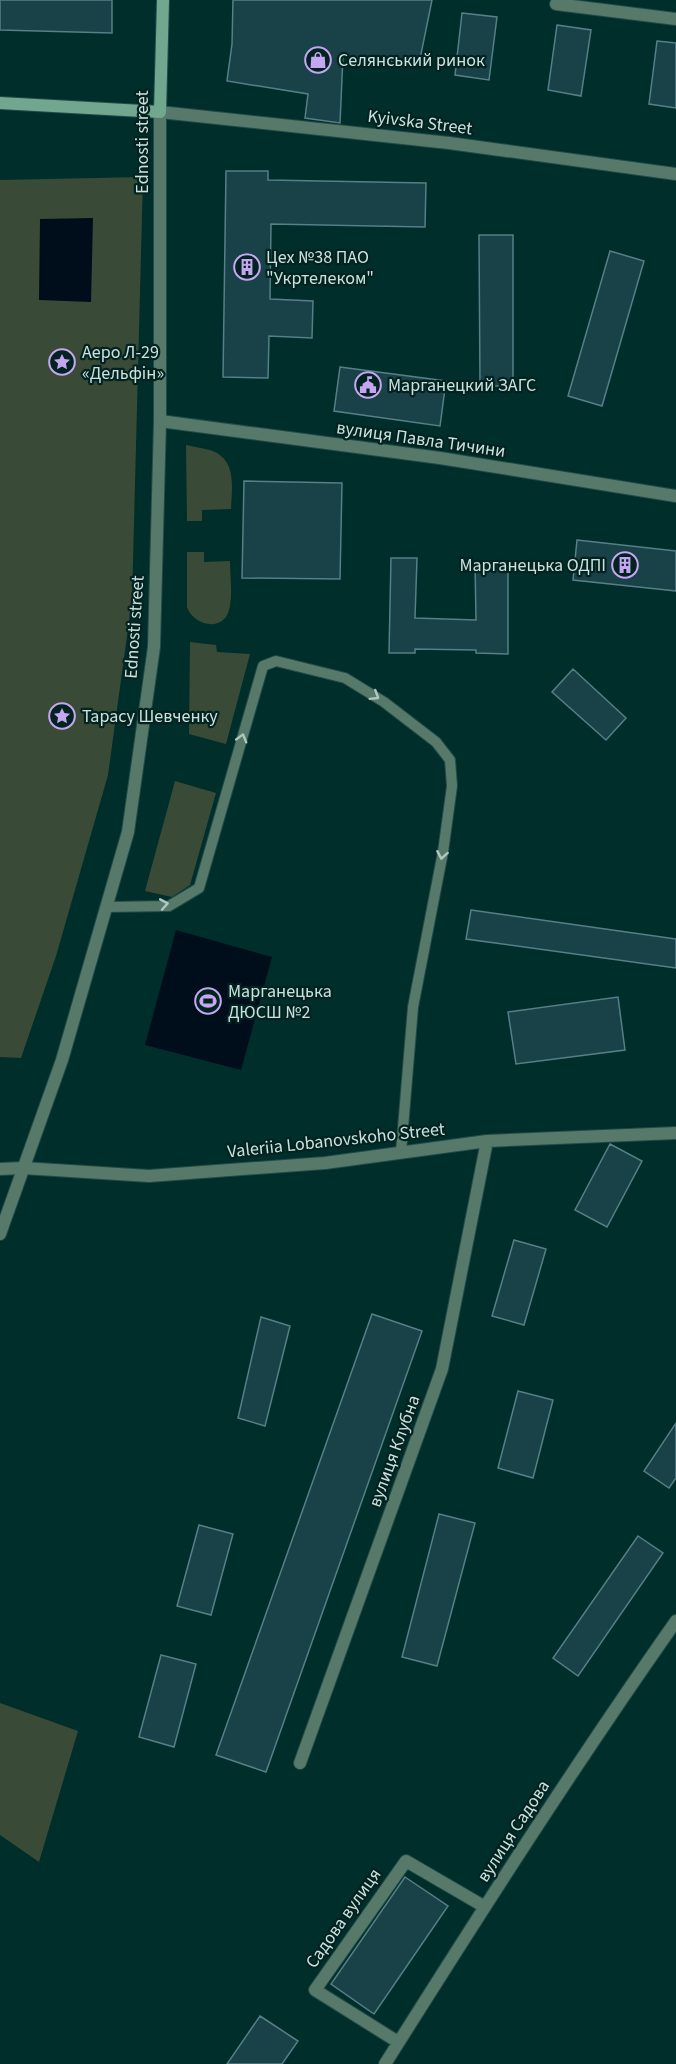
<svg xmlns="http://www.w3.org/2000/svg" width="676" height="2064" font-family="'Source Sans 3',sans-serif">
<rect width="100%" height="100%" fill="#002e2b"/>
<path fill="#394b37" d="M143,177L132,599L108,775L56,956L21,1058L0,1057V180Z
M186,445C194,447 202,448 210,450C237,459 232,486 231,509L202,510V521H187Z
M187,552H204V562L230,561C230,577 233,595 229,610C223,633 193,625 187,607Z
M190,642L216,645L217,652L250,654L226,744L189,734Z
M175,781L216,793L190,885L172,897L145,891Z
M0,1703L78,1731L39,1862L0,1835Z"/>
<path fill="#000e1b" d="M93,218L91,302L39,300L40,219Z
M176,930L272,957L241,1070L145,1045Z"/>
<path fill="#184148" stroke="#567f87" stroke-width="1.5" d="M0,0H112V33L0,30Z
M233,0H432L419,64L343,56L340,123L305,118L308,94L227,81L232,44Z
M462,13L497,17L489,80L455,75Z
M557,25L591,30L581,96L548,90Z
M657,41L676,43V108L649,104Z
M226,171H268V180L426,183L425,227L271,224L270,299L313,301L312,338L269,336L268,378L223,377Z
M479,235H513V386H480Z
M610,251L644,261L602,406L568,396Z
M340,367L446,381L440,426L334,411Z
M244,481L342,483L340,579L242,578Z
M577,540L676,551V591L573,580Z
M391,558H417L415,618L476,620L475,562H508V654L476,653V650L415,649V653H389Z
M573,669L626,718L606,740L552,692Z
M471,910L676,939V968L466,939Z
M618,997L625,1050L516,1064L508,1012Z
M610,1144L642,1161L607,1227L575,1210Z
M514,1240L546,1249L524,1325L492,1316Z
M372,1314L422,1331L266,1772L216,1755Z
M261,1317L290,1326L265,1426L238,1418Z
M518,1391L553,1400L533,1478L498,1468Z
M676,1423V1478L669,1488L644,1471Z
M439,1514L475,1523L437,1666L402,1657Z
M199,1525L233,1534L211,1615L177,1606Z
M638,1536L663,1553L578,1676L553,1658Z
M161,1655L196,1664L174,1747L139,1737Z
M405,1877L448,1906L374,2014L331,1984Z
M260,2016L298,2041L282,2064H227Z"/>
<g fill="none" stroke-linecap="round" stroke-linejoin="round">
<g stroke="#204b48" stroke-width="12">
<path id="service" d="M106,907L169,906L199,888L263,666L276,661L345,678L384,702L436,742L450,760L452,786L443,852L413,1007L401,1152"/>
</g>
<g stroke="#204b48" stroke-width="14">
<path id="minor" d="M556,4L676,19
M160,112L449,143L676,174
M160,421L440,458L676,496
M0,1169L23,1168L149,1176L325,1163L487,1141L676,1133
M300,1763L442,1369L487,1141
M398,2042L315,1990L406,1861L485,1907
M385,2064C479,1915 574,1766 676,1621"/>
</g>
<g stroke="#204b48" stroke-width="14">
<path id="tertiary" d="M0,1234L62,1060L128,832L154,647L160,421V112"/>
</g>
<g stroke="#204b48" stroke-width="14">
<path id="secondary" d="M0,103L160,112L163,0"/>
</g>
<use href="#service" stroke="#577969" stroke-width="10"/>
<use href="#minor" stroke="#577969" stroke-width="12"/>
<use href="#tertiary" stroke="#577969" stroke-width="12"/>
<use href="#secondary" stroke="#71a78f" stroke-width="12"/>
</g>
<defs><path id="oneway-chevron" d="M-2-3.5L2.5 0L-2 3.5" fill="none" stroke-width="1.6" stroke-linecap="round" stroke-linejoin="round" transform="scale(1.5)"/></defs>
<g stroke="#aec7c1">
<use href="#oneway-chevron" transform="translate(375 696) rotate(32)"/>
<use href="#oneway-chevron" transform="translate(242 738) rotate(-74)"/>
<use href="#oneway-chevron" transform="translate(442 855) rotate(100)"/>
<use href="#oneway-chevron" transform="translate(164 904) rotate(-10)"/>
</g>
<defs>
<g id="shop-ring" transform="scale(1.35)"><circle r="9.5" fill="#032320" stroke="#c5a7f1" stroke-width="1.5"/><path d="M-5-2.5h2.3a2.7 3.5 0 0 1 5.4 0H5L5.5 6h-11ZM-1.5-2.5h3a1.5 2.3 0 0 0-3 0Z" fill="#c5a7f1"/></g>
<g id="building-ring" transform="scale(1.35)"><circle r="9.5" fill="#032320" stroke="#c5a7f1" stroke-width="1.5"/><path d="M-4-6H4V6H1V3H-1V6H-4ZM-2.5-4.3h1.7v1.8h-1.7ZM.8-4.3h1.7v1.8H.8ZM-2.5-1h1.7V.8h-1.7ZM.8-1h1.7V.8H.8Z" fill="#c5a7f1"/></g>
<g id="sight-ring" transform="scale(1.35)"><circle r="9.5" fill="#032320" stroke="#c5a7f1" stroke-width="1.5"/><path d="M0-6L1.8-2.2L6-1.7L2.9 1.2L3.7 5.4L0 3.3L-3.7 5.4L-2.9 1.2L-6-1.7L-1.8-2.2Z" fill="#c5a7f1"/></g>
<g id="civic-ring" transform="scale(1.35)"><circle r="9.5" fill="#032320" stroke="#c5a7f1" stroke-width="1.5"/><path d="M-.6-6.5H3V-4.5H.6V-3L4-1V1h2V6H-6V1h2V-1L-.6-3ZM-1.2 2.5V6h2.4V2.5Z" fill="#c5a7f1"/></g>
<g id="stadium-ring" transform="scale(1.35)"><circle r="9.5" fill="#032320" stroke="#c5a7f1" stroke-width="1.5"/><path d="M0-5a6.5 5 0 1 0 0 10a6.5 5 0 1 0 0-10ZM-3.5-1.8h7v3.6h-7Z" fill="#c5a7f1"/></g>
</defs>
<g fill-rule="evenodd">
<use href="#shop-ring" x="318" y="60"/>
<use href="#building-ring" x="247" y="267"/>
<use href="#sight-ring" x="62" y="362"/>
<use href="#civic-ring" x="368" y="385"/>
<use href="#building-ring" x="625" y="565"/>
<use href="#sight-ring" x="62" y="716"/>
<use href="#stadium-ring" x="208" y="1001"/>
</g>
<g text-anchor="middle" stroke-width="4.5" stroke-linejoin="round" paint-order="stroke">
<g font-size="18" fill="#cbe1de" stroke="#032320" text-anchor="start">
<text x="338" y="66">Селянський ринок</text>
<text x="266" y="263">Цех №38 ПАО<tspan x="266" dy="21">"Укртелеком"</tspan></text>
<text x="82" y="358">Аеро Л-29<tspan x="82" dy="21">«Дельфін»</tspan></text>
<text x="388" y="391">Марганецкий ЗАГС</text>
<text x="606" y="571" text-anchor="end">Марганецька ОДПІ</text>
<text x="82" y="722">Тарасу Шевченку</text>
<text x="228" y="997">Марганецька<tspan x="228" dy="21">ДЮСШ №2</tspan></text>
</g>
<g font-size="18" fill="#cbe1de" stroke="#032320">
<text transform="translate(420 122) rotate(7)" y="6">Kyivska Street</text>
<text transform="translate(142 142) rotate(-90)" y="6">Ednosti street</text>
<text transform="translate(421 439) rotate(8)" y="6">вулиця Павла Тичини</text>
<text transform="translate(134 627) rotate(-86)" y="6">Ednosti street</text>
<text transform="translate(336 1140) rotate(-6)" y="6">Valeriia Lobanovskoho Street</text>
<text transform="translate(394 1451) rotate(-70)" y="6">вулиця Клубна</text>
<text transform="translate(513 1831) rotate(-57)" y="6">вулиця Садова</text>
<text transform="translate(343 1918) rotate(-55)" y="6">Садова вулиця</text>
</g>
</g>
</svg>
